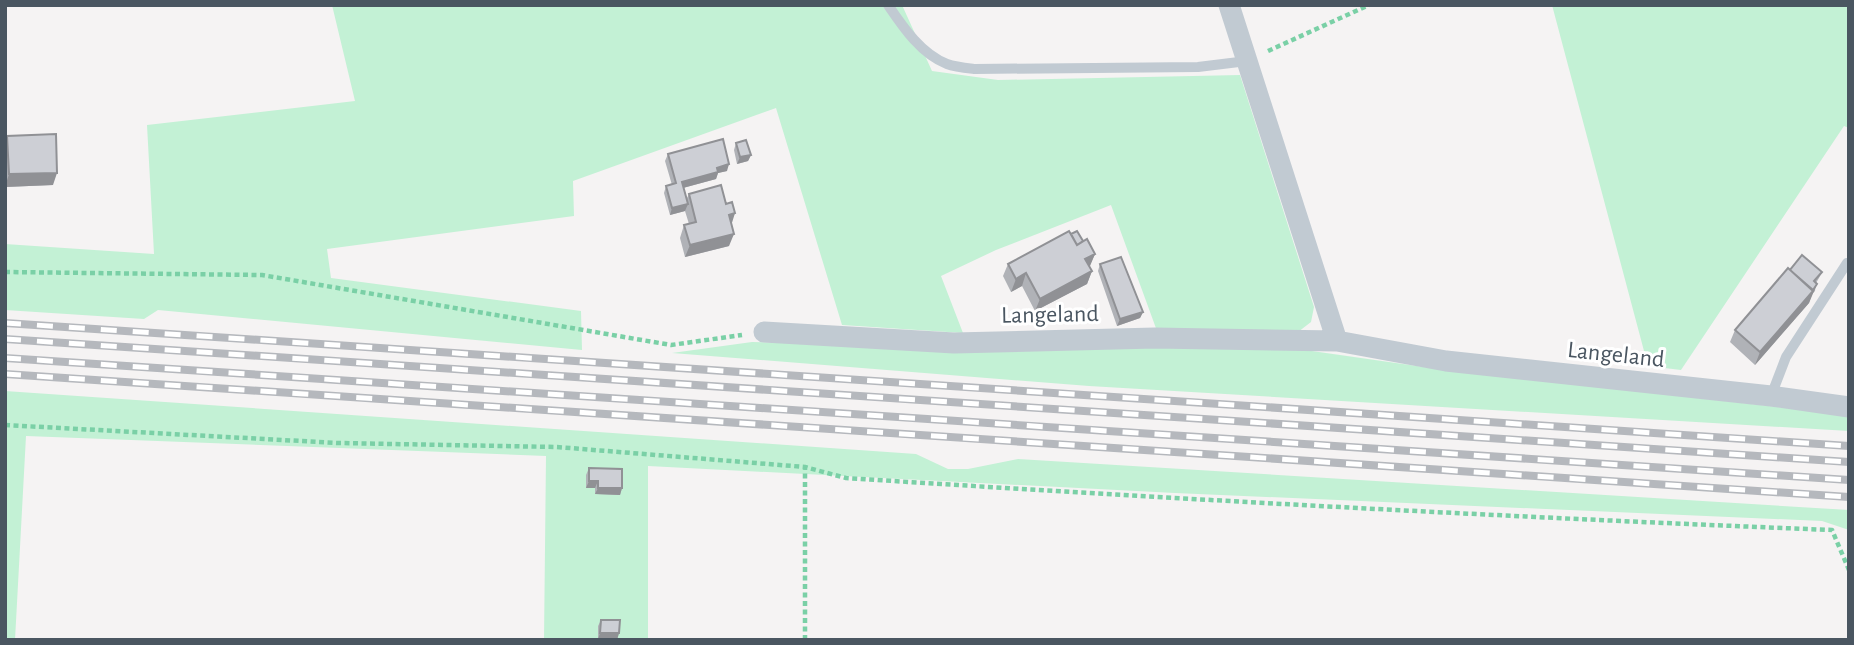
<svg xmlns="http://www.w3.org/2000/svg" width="1854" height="645" font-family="'Alegreya Sans',sans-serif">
<rect width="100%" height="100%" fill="#f5f3f3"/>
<path fill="#c3f1d5" d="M332,5H902L932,71L998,80L1240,75L1314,307L1311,322L1298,332L1157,331L1111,205L996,250L941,276L963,333L842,325L776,108L573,181L574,216L327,249L331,278L581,311L582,350L158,310L144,319L5,310V244L154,254L147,125L355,101Z
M1552,5H1849V128L1844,126L1681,370L1648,366Z
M752,342L826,344L1277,346L1431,368L1849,415V431L1089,386L672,353Z
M5,391L916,454L948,469H968L1018,459L1849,510V530L1822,521L1175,493L648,466V640H544L546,456L26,436L15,640H5Z"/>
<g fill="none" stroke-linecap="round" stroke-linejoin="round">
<path stroke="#7ad0a6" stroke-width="4.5" stroke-dasharray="5 3.5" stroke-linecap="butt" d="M1268,51L1369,5
M5,272L262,275L671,345L742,335
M5,425L338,443L557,447L805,467L846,478C1174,499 1503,517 1832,530L1849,570
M805,640V467"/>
<path stroke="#c1cad2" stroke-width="10" d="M888,5C903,27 921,54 947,64C955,67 966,68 975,69L1198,67L1247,61
M1771,396L1786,357L1847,263"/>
<path stroke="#c1cad2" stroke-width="21" d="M1229,5L1337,341L1446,361L1771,396L1849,407
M764,332L954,343L1155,338L1337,341"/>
<g stroke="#b5b8bd" stroke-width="8">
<path id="rail" d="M5,323L1849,446
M5,339L1849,462
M5,358L1849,480
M5,374L1849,497"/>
</g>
<use href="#rail" stroke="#fff" stroke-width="5" stroke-dasharray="16" stroke-linecap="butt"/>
</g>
<path fill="#b0b2b7" d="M7,136L53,185L5,187V141Z
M736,143L751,155L748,161L737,164L734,150Z
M668,154L727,171L718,173L716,179L683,188L686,200L689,194L731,224L729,246L685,257L680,238L684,225L689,224L685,211L670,215L664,193L666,186L672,185L665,161Z
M1083,241L1095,254L1089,267L1092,271L1087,284L1035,311L1022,286L1011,292L1003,276L1008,264Z
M1100,264L1143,312L1140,318L1117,326L1098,271Z
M1790,270L1822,272L1819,278L1816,283L1815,291L1812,294L1809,303L1755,365L1730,342L1735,330Z
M589,468L622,488L620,495L595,494V488H586V475Z
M601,620L619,633L617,640L598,639V626Z"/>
<path fill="#909195" d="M751,155L748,161L737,164L740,157Z
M729,164L727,171L718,173L716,179L679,189L682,182L717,168Z
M57,173L53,185L5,187L9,174Z
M688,204L685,211L670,215L672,208Z
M735,213L731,226L729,215Z
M734,234L729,246L685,257L690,245Z
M1095,254L1090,266L1080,272L1085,259Z
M1092,271L1087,284L1035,311L1040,299Z
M1026,273L1022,286L1011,292L1016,279Z
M1817,284L1809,303L1755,365L1760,352Z
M1143,312L1140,318L1117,326L1120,319Z
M589,481H598L595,488H586Z
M598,488H622L620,495L595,494Z
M600,633H619L617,640L598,639Z"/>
<path fill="#cdcfd5" stroke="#909195" stroke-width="2" d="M56,134L57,173L9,174L7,136Z
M723,139L729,164L717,168L718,172L682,182L688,204L672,208L666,186L676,183L668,154Z
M746,140L751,155L740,157L736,143Z
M721,185L726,204L732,202L735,213L729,215L734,234L690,245L684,225L696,222L689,194Z
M1069,231L1077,245L1087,239L1095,254L1085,259L1092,271L1040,299L1026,273L1016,279L1008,264Z
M1077,231L1083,241L1077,245L1071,234Z
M1802,255L1822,272L1814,281L1817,284L1813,290L1790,270Z
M1121,257L1143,312L1120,319L1100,264Z
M1788,268L1813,291L1760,352L1735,330Z
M589,468L622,469V488H598V481H589Z
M601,620H620L619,633H600Z"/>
<g text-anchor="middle" stroke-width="6" stroke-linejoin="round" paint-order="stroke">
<g font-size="24" fill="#4a5661" stroke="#fff">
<text transform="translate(1050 314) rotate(-1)" y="8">Langeland</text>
<text transform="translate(1616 354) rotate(6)" y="8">Langeland</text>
</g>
</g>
<rect width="1854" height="645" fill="none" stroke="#4a5661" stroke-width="14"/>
</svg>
